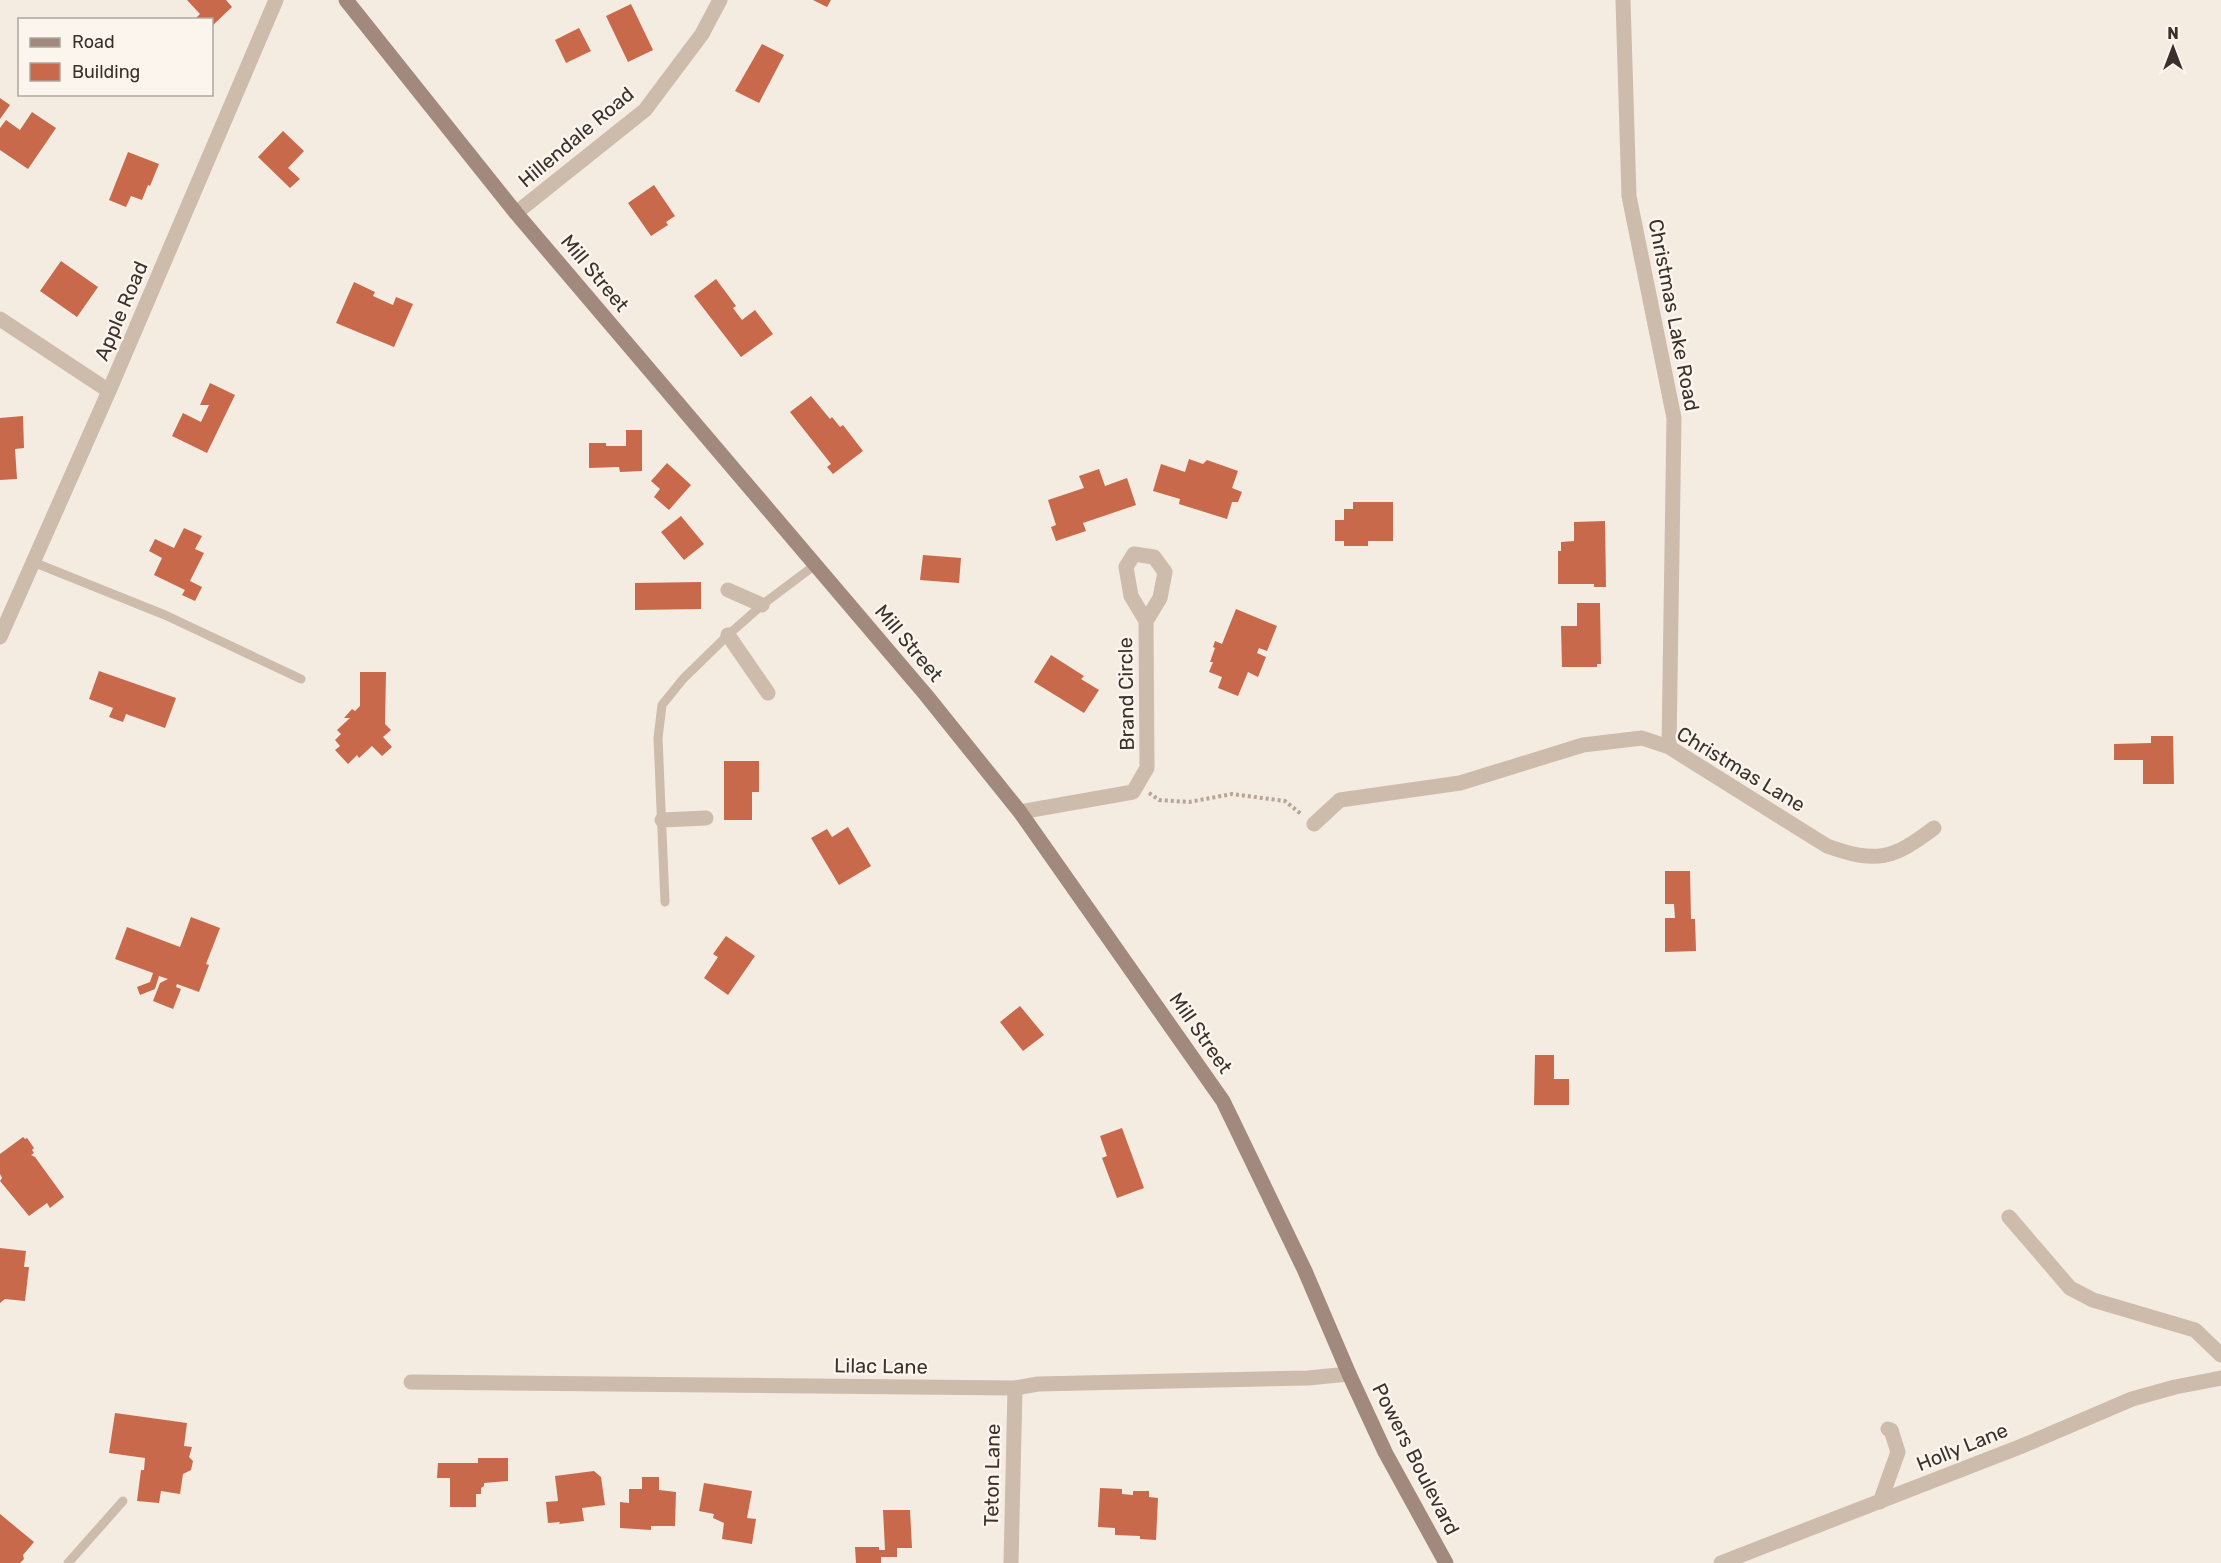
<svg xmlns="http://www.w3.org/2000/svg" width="2221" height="1563" font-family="Rubik,sans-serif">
<rect width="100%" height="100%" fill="#f4ebe1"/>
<path fill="#c8694b" d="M187,0H226L232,7L212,26V20H194L200,14Z
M813,0H831L827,7Z
M631,4L653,50L628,62L606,16Z
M579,28L591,51L566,63L555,40Z
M762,44L784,55L759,103L735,91Z
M0,98L10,105L0,119Z
M32,112L56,128L28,169L0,150V128L6,120L20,130Z
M283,131L304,151L288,168L300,179L290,188L258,157Z
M128,152L159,164L150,186L148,185L142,200L131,196L126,207L109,200Z
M654,185L675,216L666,222L668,225L651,236L628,203Z
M61,261L98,287L77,317L40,291Z
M716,279L736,306L733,308L742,320L755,310L773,334L741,357L694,296Z
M354,282L375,292L373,296L393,305L396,297L413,304L394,347L336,323Z
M210,383L235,395L207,453L172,436L183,413L201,422L209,405H200Z
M811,396L830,419L832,417L840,427L843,425L863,451L833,474L827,467L831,464L790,412Z
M23,416L24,448L15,449L17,479L0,480V418Z
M626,430H642V471L620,472L619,467L589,468V443H606V446H626Z
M1189,459L1203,464L1207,460L1238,471L1232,488L1242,492L1238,502H1232L1227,519L1179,504L1180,499L1153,491L1161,464L1185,472Z
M667,463L691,485L669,510L654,497L660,489L651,481Z
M1099,469L1105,486L1127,478L1136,505L1083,523L1086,531L1056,541L1051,527L1056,525L1048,500L1084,488L1079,476Z
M1353,502H1393V541H1368V546H1344V541H1335V520H1344V509H1353Z
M681,516L704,544L684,560L661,532Z
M1605,521L1606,587H1594V584H1558V551H1561V542L1574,541V522Z
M184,528L202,536L195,549L204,553L190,581L202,587L195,601L182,595L185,590L154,575L162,558L149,551L155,539L174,548Z
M923,555L961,558L959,583L920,580Z
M701,582V609L635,610V583Z
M1577,603H1600L1601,664H1597V667H1562L1561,626H1577Z
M1236,609L1277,626L1267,651L1259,648L1257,653L1266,657L1258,677L1248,672L1238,696L1218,688L1222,677L1209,672L1213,662H1210L1215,648L1213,647L1215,641L1222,644Z
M1051,655L1084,676L1081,679L1099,690L1084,713L1034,682Z
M99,671L176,698L165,728L126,714L123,722L109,717L113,708L89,699Z
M360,672H386L385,724L391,730L383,737L392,747L382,756L372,746L359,758L357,755L348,764L335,750L340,746L335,740L341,734L337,730L350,718H344L352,709L355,711L360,706Z
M2151,736H2173L2174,784H2143V760H2114V744L2151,743Z
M724,761H759V792H752V820H724Z
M848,827L871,866L839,885L811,838L827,829L832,837Z
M1665,871H1690L1691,919H1695L1696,951L1665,952V918H1675L1674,904H1665Z
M191,917L220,928L206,964L209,965L199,992L177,984L176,987L181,989L173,1009L153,1001L160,983L168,979L159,976L155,989L140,995L137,987L150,982L153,973L115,959L127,927L180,947Z
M726,936L755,956L728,995L704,978L718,957L713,954Z
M1020,1006L1044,1035L1023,1051L1000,1022Z
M1535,1055H1554V1079H1569V1105H1534Z
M1122,1128L1144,1188L1117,1198L1102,1158L1107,1156L1100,1136Z
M23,1137L25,1139L27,1138L34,1148L32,1150L34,1153L31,1155L35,1157L64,1197L50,1208L47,1203L29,1216L0,1181L2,1178L0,1174V1154Z
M0,1248L26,1251L24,1267H29L25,1301L5,1299L0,1303Z
M115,1413L187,1423L184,1446L192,1447L189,1457L193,1461L191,1470L183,1474L180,1494L161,1491L159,1503L137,1501L141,1470H144L145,1458L109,1453Z
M478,1458H508V1481L484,1483V1486L481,1488V1494H476V1507H450V1478H437L438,1463H478Z
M594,1471L601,1477L605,1505L582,1508L584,1521L559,1524L560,1522L548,1523L546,1502L558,1501L555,1476Z
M642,1477H659V1490L676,1492L675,1526H651V1530L620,1528V1502L629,1503V1489H642Z
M704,1483L752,1491L747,1518L756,1519L752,1544L722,1539L724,1523L713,1518L714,1514L699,1511Z
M1100,1488L1122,1489V1494L1133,1495V1491H1149V1497L1158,1498L1156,1540L1140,1539V1536L1115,1535V1528L1098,1527Z
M883,1510H910L912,1548H897V1557H881V1563H856L855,1547H879V1550H885Z
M0,1514L34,1542L23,1555L24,1559L20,1563H0Z"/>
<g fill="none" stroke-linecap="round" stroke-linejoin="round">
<path stroke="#b9a596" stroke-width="4" stroke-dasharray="3 3" stroke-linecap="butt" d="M1149,793L1159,800L1189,802L1232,794L1285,801L1301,814"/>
<path stroke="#cdbbac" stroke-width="9" d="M33,562L165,615L301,679
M665,902L658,738L662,705L683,679L728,635L762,605L815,565
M68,1563L123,1501"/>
<path stroke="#cdbbac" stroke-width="15" d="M1623,0L1629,196L1674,418L1669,747
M516,213L645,110L702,34L720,0
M0,319L109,391
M728,590L762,605
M728,635L768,693
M0,637L109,391L276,0
M1020,812L1133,792L1147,768L1146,621L1131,596L1126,567L1134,554L1154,557L1165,572L1160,598L1146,621
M662,820L706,818
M1314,824L1340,800L1460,783L1583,745L1642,738L1669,747L1827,846C1877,864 1893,859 1934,828
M2009,1217L2070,1288L2093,1300L2195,1330L2221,1355
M411,1382L1015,1388L1038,1384L1308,1378L1349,1374
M1880,1502L1898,1452L1891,1430L1888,1429
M1011,1563L1015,1388
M1721,1563L2022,1446L2132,1399L2175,1387L2221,1378"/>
<path stroke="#a18a7d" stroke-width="15" d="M346,0L516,213L926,695L1020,812L1223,1101L1305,1271L1349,1374L1385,1452L1446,1563"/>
</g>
<g text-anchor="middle" stroke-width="5" stroke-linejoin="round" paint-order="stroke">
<g font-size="20" fill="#3b302b" stroke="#fbf5ee">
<text transform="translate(576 137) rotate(-40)" y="7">Hillendale Road</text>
<text transform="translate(595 273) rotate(50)" y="7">Mill Street</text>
<text transform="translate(121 311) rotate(-67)" y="7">Apple Road</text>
<text transform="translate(1674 315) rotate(79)" y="7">Christmas Lake Road</text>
<text transform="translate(909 643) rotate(50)" y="7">Mill Street</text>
<text transform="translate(1126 694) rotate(-91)" y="7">Brand Circle</text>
<text transform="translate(1741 769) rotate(31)" y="7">Christmas Lane</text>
<text transform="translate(1201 1033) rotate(55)" y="7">Mill Street</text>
<text transform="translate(881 1366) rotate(1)" y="7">Lilac Lane</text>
<text transform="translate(1962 1447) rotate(-22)" y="7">Holly Lane</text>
<text transform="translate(1416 1459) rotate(63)" y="7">Powers Boulevard</text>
<text transform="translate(992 1475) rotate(-89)" y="7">Teton Lane</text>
</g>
</g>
<rect x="18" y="18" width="195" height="78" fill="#fbf5ee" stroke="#aea6a0" stroke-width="1.5"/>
<rect x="30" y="38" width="30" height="9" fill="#a18a7d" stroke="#aea6a0" stroke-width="1.5"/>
<text x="72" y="48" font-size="18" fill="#3b302b">Road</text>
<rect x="30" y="63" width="30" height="18" fill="#c8694b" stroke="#aea6a0" stroke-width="1.5"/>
<text x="72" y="78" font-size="18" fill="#3b302b">Building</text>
<g transform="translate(2173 48)" stroke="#fbf5ee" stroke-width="4.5" paint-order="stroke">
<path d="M0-4.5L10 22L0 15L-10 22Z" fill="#3b302b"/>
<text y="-9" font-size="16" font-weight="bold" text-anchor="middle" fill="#3b302b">N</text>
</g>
</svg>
